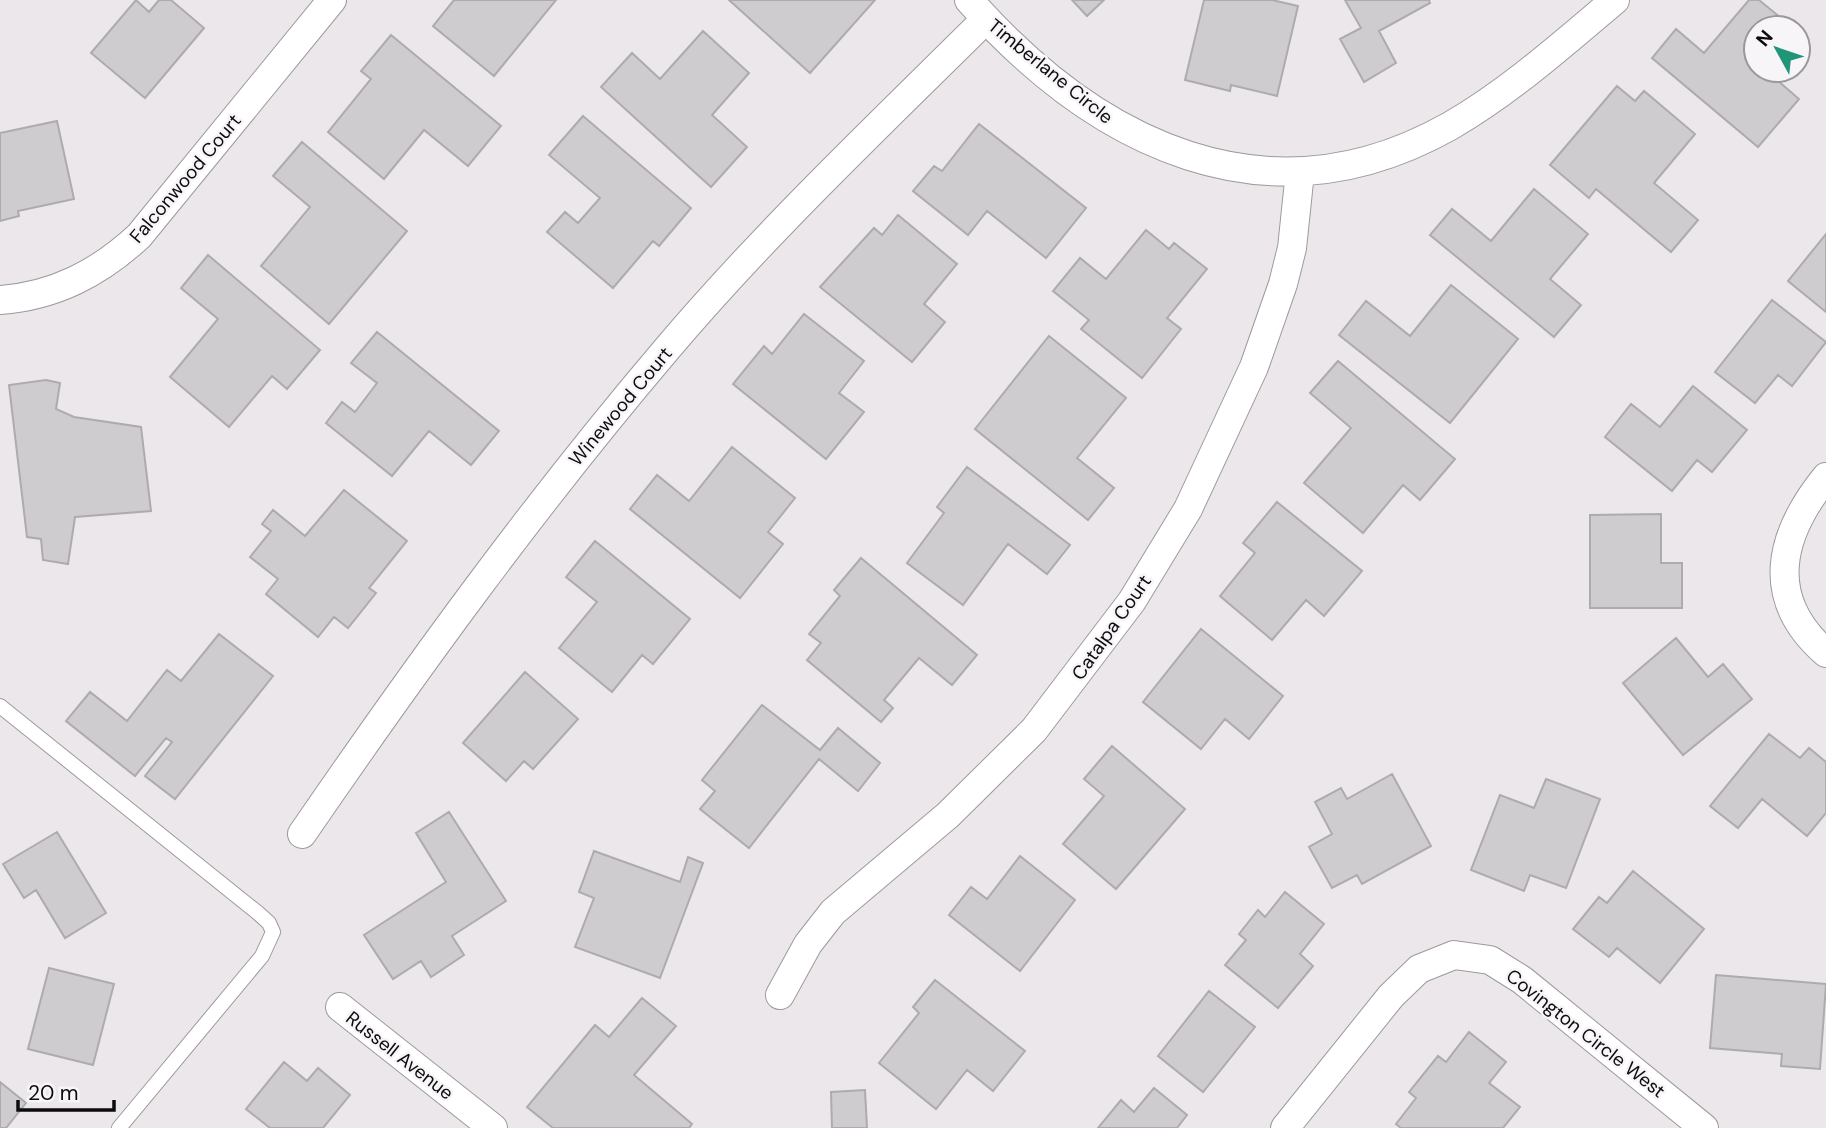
<svg xmlns="http://www.w3.org/2000/svg" width="1826" height="1128" font-family="'DM Sans',sans-serif">
<rect width="100%" height="100%" fill="#ebe7eb"/>
<path fill="#cfcccf" stroke="#aeabae" stroke-width="2" d="M136,0L149,12L159,0H171L204,28L145,98L91,53Z
M454,0H556L494,76L433,26Z
M729,0H875L810,73Z
M1072,0H1104L1087,16Z
M1204,0H1272L1298,6L1277,96L1231,85L1230,91L1185,80Z
M1345,0H1429L1430,3L1379,31L1396,63L1364,82L1340,39L1361,28Z
M1749,0H1759L1793,28H1756V70H1785L1777,80L1799,99L1758,147L1652,58L1676,29L1704,53Z
M703,31L749,73L712,115L747,147L711,187L601,87L632,53L660,79Z
M391,35L501,126L468,166L424,130L384,179L328,132L371,79L361,71Z
M1617,86L1635,101L1644,91L1695,134L1654,183L1698,220L1671,252L1596,189L1589,198L1550,165Z
M583,116L691,208L659,246L653,241L613,288L547,232L565,212L578,223L600,198L549,155Z
M57,121L74,199L18,211L19,216L0,221V133Z
M979,124L1086,208L1046,258L987,211L968,235L913,191L934,166L942,171Z
M302,142L407,231L329,324L261,266L310,207L273,176Z
M1534,189L1588,234L1550,279L1581,305L1554,337L1430,235L1452,209L1491,241Z
M898,215L957,264L924,304L945,322L912,362L820,287L874,228L882,235Z
M1146,230L1169,249L1174,243L1207,269L1167,318L1181,329L1142,378L1081,329L1089,320L1053,291L1080,258L1106,279Z
M1826,234V312L1788,281Z
M208,255L320,350L287,389L272,376L229,427L170,377L218,319L181,288Z
M1451,285L1518,339L1450,423L1339,335L1366,301L1410,336Z
M1772,300L1826,342L1792,386L1778,375L1755,403L1715,372Z
M804,314L864,361L839,393L864,412L826,459L733,384L764,346L772,354Z
M377,332L499,431L471,465L429,431L392,476L326,423L342,402L355,412L377,383L351,363Z
M1049,336L1126,398L1077,458L1114,488L1088,520L975,429Z
M1338,361L1455,459L1420,500L1403,485L1363,533L1304,483L1351,428L1310,393Z
M46,380L60,383L56,409L74,417L141,427L151,511L75,517L68,564L43,560L41,539L27,537L9,385Z
M1693,386L1747,430L1712,472L1697,460L1672,491L1605,437L1631,404L1660,427Z
M732,447L795,498L768,532L783,544L740,598L630,509L657,475L689,501Z
M967,467L1070,545L1047,574L1008,544L963,605L907,563L944,513L937,507Z
M344,490L407,541L369,588L376,593L348,628L334,617L318,637L266,594L278,579L250,557L271,531L262,524L273,510L305,536Z
M1277,502L1362,571L1324,616L1306,600L1272,640L1220,596L1255,553L1243,543Z
M1661,514V563H1682V608H1590V515Z
M595,541L690,619L653,664L642,655L612,692L559,648L597,602L566,577Z
M861,558L977,655L952,685L919,658L884,700L893,708L881,722L807,660L821,643L809,634L840,596L834,590Z
M1201,629L1283,696L1249,739L1225,719L1201,749L1143,702Z
M219,634L273,676L175,799L145,776L172,742L166,738L135,776L66,721L90,692L127,721L167,670L181,681Z
M1676,638L1708,677L1723,664L1752,699L1683,755L1623,683Z
M525,672L578,719L533,769L524,761L506,781L463,743Z
M762,705L820,750L838,728L880,763L858,791L819,759L749,848L700,809L715,791L702,780Z
M1769,734L1800,758L1809,748L1826,762V813L1807,836L1762,799L1738,828L1710,806Z
M1112,746L1185,809L1116,889L1063,844L1104,796L1084,779Z
M1392,774L1431,846L1362,884L1357,875L1332,888L1309,847L1332,834L1315,802L1341,788L1347,799Z
M1546,779L1600,799L1566,888L1530,875L1524,891L1471,870L1500,795L1534,808Z
M449,812L506,901L452,936L464,955L431,977L421,961L393,979L364,935L446,882L416,833Z
M57,832L106,913L65,938L36,890L24,898L3,864Z
M594,851L680,882L688,857L703,863L660,978L575,947L594,898L579,892Z
M1020,856L1075,900L1020,971L949,915L971,887L987,899Z
M1633,871L1704,929L1660,983L1617,948L1609,957L1573,929L1599,897L1607,903Z
M1285,892L1324,924L1300,954L1313,966L1278,1008L1225,965L1246,940L1239,934L1258,910L1265,917Z
M49,968L114,984L93,1065L28,1049Z
M1716,975L1826,984L1820,1069L1781,1066L1782,1054L1710,1048Z
M935,980L1025,1051L993,1091L967,1070L936,1109L879,1063L919,1013L913,1007Z
M1209,991L1255,1027L1203,1092L1158,1056Z
M642,998L676,1026L634,1075L692,1124L689,1128H553L527,1107L595,1025L609,1037Z
M1469,1032L1506,1062L1489,1083L1520,1107L1503,1128H1401L1396,1124L1416,1098L1409,1092L1438,1056L1446,1062Z
M284,1062L307,1081L318,1068L350,1095L323,1128H270L246,1109Z
M0,1082L26,1103L6,1128H0Z
M1154,1088L1187,1115L1177,1128H1098L1121,1100L1134,1112Z
M865,1090L867,1128H832L831,1092Z"/>
<g fill="none" stroke-linecap="round" stroke-linejoin="round">
<g stroke="#9d9a9d" stroke-width="16">
<path id="service" d="M0,706L258,913L269,923L273,932L262,956L119,1128"/>
</g>
<g stroke="#9d9a9d" stroke-width="30">
<path id="minor" d="M969,0C1096,144 1267,229 1450,126C1509,92 1563,44 1615,0
M0,300C55,296 99,273 139,236L332,0
M1826,477C1779,535 1763,598 1826,653
M302,834C416,668 535,504 666,350C765,233 877,127 986,19
M780,995L808,944L833,912L948,815L1034,730L1132,601L1188,509L1254,367L1283,284L1292,248L1300,172
M340,1007L493,1128
M1285,1128L1391,996L1419,969L1454,955L1490,960L1522,980L1704,1128"/>
</g>
<use href="#service" stroke="#fff" stroke-width="14"/>
<use href="#minor" stroke="#fff" stroke-width="28"/>
</g>
<g text-anchor="middle" stroke-width="5" stroke-linejoin="round" paint-order="stroke">
<g font-size="19" fill="#0d0c0d" stroke="#f8f5f9">
<text transform="translate(1051 71) rotate(39)" y="7">Timberlane Circle</text>
<text transform="translate(185 178) rotate(-50)" y="7">Falconwood Court</text>
<text transform="translate(620 406) rotate(-50)" y="7">Winewood Court</text>
<text transform="translate(1111 627) rotate(-55)" y="7">Catalpa Court</text>
<text transform="translate(1586 1033) rotate(38)" y="7">Covington Circle West</text>
<text transform="translate(400 1055) rotate(38)" y="7">Russell Avenue</text>
</g>
</g>
<g transform="translate(1777 49) rotate(310)"><circle r="33" fill="#f8f5f9" stroke="#9a989b" stroke-width="2"/>
<path d="M0-5L12 26L0 18L-12 26Z" fill="#219578"/>
<text y="-10" font-size="19" font-weight="bold" text-anchor="middle" fill="#0d0c0d">N</text>
</g>
<path d="M18 1100v10h96v-10" fill="none" stroke="#0d0c0d" stroke-width="3.5"/>
<text x="28" y="1100" font-size="21" fill="#0d0c0d" stroke="#f8f5f9" stroke-width="5" paint-order="stroke">20 m</text>
</svg>
